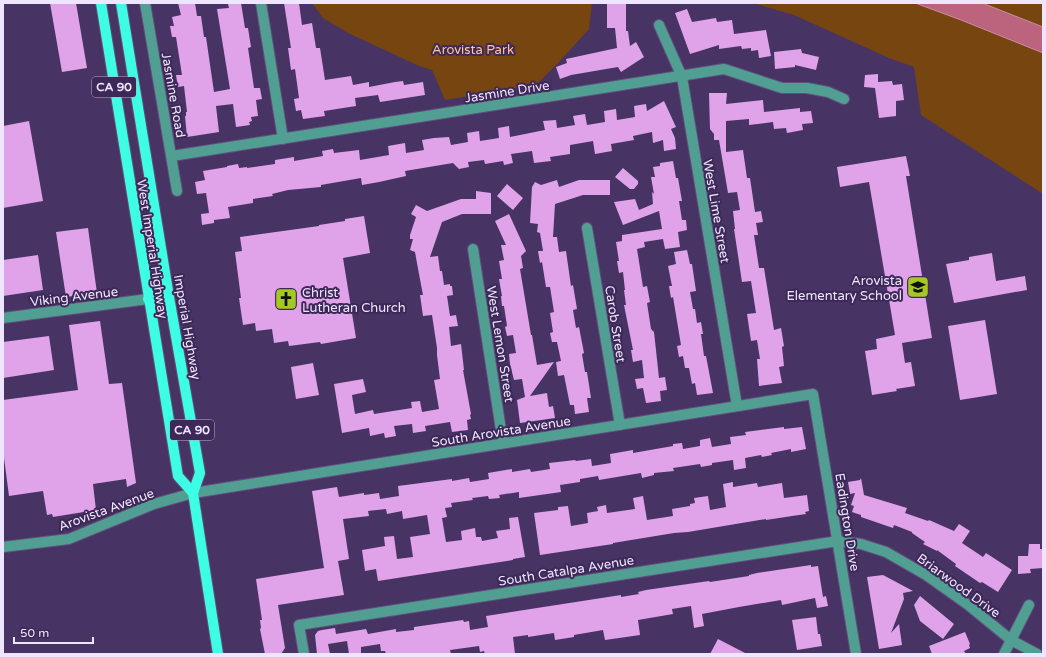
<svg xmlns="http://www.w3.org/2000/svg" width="1046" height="657" font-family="'Varela Round',sans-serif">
<rect width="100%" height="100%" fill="#473364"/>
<path fill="#764510" d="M312,3H592L589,29L559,62L536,85L445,100L432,70L419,66L348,33L323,18Z
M753,3H1043V194L921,115L914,67L889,58L794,15Z"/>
<path fill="#bc647e" stroke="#cb8ba4" d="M915,3H982L1043,27V53L961,20Z"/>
<path fill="#e0a3e9" d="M50,3H76L87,68L62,72Z
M178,3H195L197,16H201L204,37H206L214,92L230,89L217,9L229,8L228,4L241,3L245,28H248L251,47L248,48L254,88H260L262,99L256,100L258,116L251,117L252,121L249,122L250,125L236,127L233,104L216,106L219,132L187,137L185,116H186V112H187L184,86L178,87L176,75H182L176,37H172L170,26H174L172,17L181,15Z
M284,3H299L302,25L312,23L316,48H320L325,80L351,76L353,85L369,82V87L395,82L403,81L404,85L423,82L425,95L380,102L378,95L355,98L356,106L324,111L325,116L303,119L301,110L296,111L294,99L299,98L295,69L291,70L288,48H291Z
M607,3H626V31H628L630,46L636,42L644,57L621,72L618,67L571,75L560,79L556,67L567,63L566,59L617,48L615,28H607Z
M687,9L692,22L716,18L717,22L732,20L734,34L766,30L771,56L759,58L758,50L751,51V48L742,49L741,46L719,49V45L690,54L675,13Z
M801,49L802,53L819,57L816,70L795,65V67L775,69L774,52Z
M878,74V82L892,81L893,85L902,84L904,100L896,101V116L879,118L875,88L864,87L865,75Z
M709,93H727L726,104L763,100L764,112L800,108V112L811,111L813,123L802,124L803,130L787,133L786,128L774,129L773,122L749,125V119L726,121V152L743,150L747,178H750L755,212L761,211L763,222L756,223L758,235H754L759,268H764L774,330L781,328L784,346L782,347L784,366L779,367L782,383L759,386L757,359H760L757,340L751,341L747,314L756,313L751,281L742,282L734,229H735L733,211L740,210L737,192L728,193L719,140H714V134L710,129Z
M664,101L676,127L671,129L675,138L676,149L664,151L663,140L653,143L652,132L633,136L634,140L611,144L612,151L595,154L593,141L570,145V154L550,157L551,161L534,163L532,151L511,154L513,163L504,165L503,161L485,164L484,160L468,162L469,167L459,169L453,163L405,171L406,176L379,182L362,185L361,178L321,185V187L288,190L272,194L273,196L253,199V203L228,207L230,218L214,220V223L202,225L201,214L209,213L206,193L197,194L195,182L205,180L203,171L227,167V166L238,164L239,168L247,167V168L275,164V160L294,157V161L323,156L322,151L333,149L334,153L359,150L360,160L389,155L388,146L405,143L406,153L424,150L422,140L434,138L449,137L451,145L468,142L467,133L479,131L480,141L499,138L498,128L509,126L510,137L545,130L543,121L556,120L557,128L575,125L573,116L585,114L587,125L605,122L604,111L616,109L617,120L635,117L634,106L646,104L647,111Z
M29,121L43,201L3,208V126Z
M906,156L910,176H906L932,338L902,343L905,363L911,362L915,386L896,389L897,391L872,395L865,351L877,349L876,339L895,335L869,182L840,187L837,167Z
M673,161L676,178H678L682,201H679L682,220H686L687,230L678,232L680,247L665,249L663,239L644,242L645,247L637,249L643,287L647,286L650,302L647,303L651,329L654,332L659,378L665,377L667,390L660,391L661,401L646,403L643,388L637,389L635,379L644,378L642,360L633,362L631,350H633L624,305H626L624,290H625L623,272L619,273L617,261H619L616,242L622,241V235L662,229L659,211L623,225L614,202L635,199L639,210L653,204L652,192L654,194L651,177H655L653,167L660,166V163Z
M623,168L638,181V184L634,189H630L615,177Z
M557,180L559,187L579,180H610V195H583L555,204L553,237H557L559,252L566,251L571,286L573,285L577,309L573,310L576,328L579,327L584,353L582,354L585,372H587L591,398H587L589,412L575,414L574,405H570L564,375L558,376L556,362L561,361L557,342H552L550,333L553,332L550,313L554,312L550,287H546L542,262L540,263L538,251H543L540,233L537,232L538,224L530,223L532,187L535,182L541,185Z
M507,184L523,198L513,210L497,196Z
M476,191L491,193V214H462L442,222L430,257L438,256L440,271H442L444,285L450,284V286H452L453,295L447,296L450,316L456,315L458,326L449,327L451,346L461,344L464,370H463L471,414L470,415L471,419L467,420L468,430L452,432L450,422L425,426L426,431L413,433L412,424L394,426L396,436L385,438L384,433L370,436L369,428L342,433L334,384L363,379L366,392L352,395L355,414L373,410L374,414L412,408L411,402L420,401L422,412L439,409L434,380L440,379L437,355V348L432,315L423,316L420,295H423L419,274L415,252L410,250L413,239H410V235L416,217L411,214L416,205L427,211L461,199H476Z
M509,214L526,251L521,256L523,268L520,269L531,335H532L537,365L554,362L530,396L547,393L549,407L553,406L555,418L520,423L517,400L525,397L522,379L514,380L510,364L509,354L516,353L513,335L507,336L505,327L507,326L504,306H502L501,296H502L499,279H502L499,261L504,260L501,245H506L495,221Z
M364,216L370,253L343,258L356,338L321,344L320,342L289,346L288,341L274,343L272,329L256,331L255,323L243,325L239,298H241L235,252L242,251L240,237L319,226V225L345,221V219Z
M88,228L97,293L66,297L56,232Z
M687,250L690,264H692L696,291L690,292L693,309H695L697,323L701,322L703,334H701L704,356H706L713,393L697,395L695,383L692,384L689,368H685L683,356L679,357L677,346L681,345L673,297L671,298L669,286H672L668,266L676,264L674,252Z
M992,253L996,281L1025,276L1027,290L954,303L946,264L969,260V257Z
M38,255L43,290L3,296V260Z
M985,320L997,394L960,400L948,326Z
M100,321L109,384L122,383L136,483L127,487L126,479L93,484L96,510L53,517L52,514L47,515L43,491L9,496L3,450V400L78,390L69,325Z
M49,336L54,370L3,378V342Z
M313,363L319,395L296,399L291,367Z
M784,427V429L802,427L806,449L791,452V449L771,453L772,455L762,457L761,455L745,458L746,468L734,470L733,460L712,463V465L701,467L700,464L673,468L674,471L654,473V475L642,478L641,473L599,480L598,476L580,479V482L560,485L561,492L519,498V492L499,495L500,498L489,499L488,496L472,498L473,500L451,503L452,507L445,508L447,517L442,518L446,542L462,540L461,531L475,528L476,537H481L482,541L498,538L496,531L510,529L509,518L518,517L525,557L513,559V560L378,581L376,569L365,571L362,550L385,546L384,537L394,536L397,559L413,557L410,537L430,534L427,515L403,519L402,511L387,514L386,509L368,511L369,516L343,519L349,559L338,561L344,595L278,605L285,648L281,654H265L260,629L261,628L260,620H262L256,579L324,568L312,491L337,487L339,497L364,493V495L379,493L380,499L399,496L398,486L452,479V481L469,478L470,482L489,479L488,473L512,469V472L530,469L531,472L550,469L549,463L575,460L576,461L591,459L592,466L611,463L610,454L633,450V453L673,446V444L682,443L683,449L700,446V440L710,438L712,447L731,444L730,437L746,435L745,432Z
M861,478L864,495L907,508L905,513L928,521L929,520L954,531L959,524L970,531L962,543L983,557L986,553L1012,570L998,592L982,582L980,583L955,566L956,564L937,550V551L923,544L925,542L912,533V532L894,525L893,528L861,517V515L852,512L854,506L851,505L855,493L850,494L848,482L860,480Z
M733,482V487L757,483L758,487L782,483L784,498L807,495L809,511L805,512L806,514L792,516L766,520V519L688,532L674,533L613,543V544L540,555L534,513L558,510V507L568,506L571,526L588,523L587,513L598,511L597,507L606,505L607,513L635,509L633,498L643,496L647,520L673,516L672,509L690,506V504L695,503L694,498L708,496L710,510L726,507L723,484Z
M1029,544H1040V549H1043V568L1030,569L1031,573L1018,574V556H1028Z
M811,565V567L818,566L823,597L826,596L828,606L817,608L815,598L782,605L781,600L739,607L702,614L704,626L694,628L691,606L672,609L673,614L638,620L640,635L605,640L603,630L574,635V637L555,640L554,633L528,637V635L513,637L515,654H485L484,651L480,652L479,646L450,650L451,654H386L385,651H381L380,644L361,647V654H349L347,641L328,644L330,654H317L315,635L318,631L322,630L335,628L336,634L366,629L368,634L396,629V632L414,630V627L463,620L464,622L469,621L470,630L488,627L486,616L621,595V597L639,594L638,592L646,590L709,581L710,582L749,576V575L757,573Z
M883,575L913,591L903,593L904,599L891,633L899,624L902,645L879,649L867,577Z
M920,596L954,624L943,639L920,621L914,605Z
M816,617L818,634H820L822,646L797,650L792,620Z
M965,632L970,644L969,645L970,648L964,651L966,654H932L929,646Z
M718,639L747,654H710Z"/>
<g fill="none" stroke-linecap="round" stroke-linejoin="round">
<g stroke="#624f7d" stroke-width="12">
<path id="minor" d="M145,3L177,191
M261,3L283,139
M659,25L682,77L737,406
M172,156L724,69L782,88H807L828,92L844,99
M587,228L620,425
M473,249L503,443
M3,318L148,299
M3,547L69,539L154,504L193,493L813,394L856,654
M304,654L299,625L838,541L861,544L886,552L926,575L967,604L1011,640L1037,654
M1004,654L1029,605"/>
</g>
<g stroke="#624f7d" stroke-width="12">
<path id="major" d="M101,3L178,476L193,493
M121,3L169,297L200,473L193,493L218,654
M148,299L169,297"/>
</g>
<use href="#minor" stroke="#519f92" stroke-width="10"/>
<use href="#major" stroke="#3dfee5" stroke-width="10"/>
</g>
<defs>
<g id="school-square" transform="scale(1.15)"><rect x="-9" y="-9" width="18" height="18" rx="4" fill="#a5c822" stroke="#3d2858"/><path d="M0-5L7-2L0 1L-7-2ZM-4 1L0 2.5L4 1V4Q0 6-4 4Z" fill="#111"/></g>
<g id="church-square" transform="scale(1.15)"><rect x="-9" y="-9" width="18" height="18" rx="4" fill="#a5c822" stroke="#3d2858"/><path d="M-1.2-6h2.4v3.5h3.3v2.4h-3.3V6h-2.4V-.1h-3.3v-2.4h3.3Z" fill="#111"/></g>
</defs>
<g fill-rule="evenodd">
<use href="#school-square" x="918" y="287"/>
<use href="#church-square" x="286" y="299"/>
</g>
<g text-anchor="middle" stroke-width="4" stroke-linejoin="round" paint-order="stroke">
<g fill="#3d2858" stroke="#b9accc" stroke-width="1">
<rect x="92" y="77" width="44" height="20" rx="3"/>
<rect x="170" y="420" width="44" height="20" rx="3"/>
</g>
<g font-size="12" font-weight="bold" fill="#eee5fe">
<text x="114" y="91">CA 90</text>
<text x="192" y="434">CA 90</text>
</g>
<g font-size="13" fill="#fec798" stroke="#3d2858">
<text x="473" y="54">Arovista Park</text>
</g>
<g font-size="13" fill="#eee5fe" stroke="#3d2858">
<text transform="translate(507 91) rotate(-9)" y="5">Jasmine Drive</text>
<text transform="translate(174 95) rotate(80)" y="5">Jasmine Road</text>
<text transform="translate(717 211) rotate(80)" y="5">West Lime Street</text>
<text transform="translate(153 249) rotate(81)" y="5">West Imperial Highway</text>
<text transform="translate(74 296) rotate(-7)" y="5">Viking Avenue</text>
<text transform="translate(616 324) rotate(81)" y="5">Carob Street</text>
<text transform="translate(188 327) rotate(80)" y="5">Imperial Highway</text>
<text transform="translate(501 344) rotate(81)" y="5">West Lemon Street</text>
<text transform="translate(501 431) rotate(-9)" y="5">South Arovista Avenue</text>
<text transform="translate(106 509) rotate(-20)" y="5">Arovista Avenue</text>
<text transform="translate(848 522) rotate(81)" y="5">Eadington Drive</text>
<text transform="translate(566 570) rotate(-9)" y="5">South Catalpa Avenue</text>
<text transform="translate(959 585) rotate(36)" y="5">Briarwood Drive</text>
</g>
<g font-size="13" fill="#eee5fe" stroke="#3d2858" text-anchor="end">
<text x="902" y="285">Arovista<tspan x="902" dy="15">Elementary School</tspan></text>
<text x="302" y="297" text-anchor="start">Christ<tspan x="302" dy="15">Lutheran Church</tspan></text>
</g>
</g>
<rect width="1046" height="657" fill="none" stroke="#eee5fe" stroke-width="8"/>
<path d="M14 637v6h79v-6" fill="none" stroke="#eee5fe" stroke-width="2"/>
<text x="20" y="637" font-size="12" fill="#eee5fe" stroke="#3d2858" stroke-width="3" paint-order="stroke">50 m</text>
</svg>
